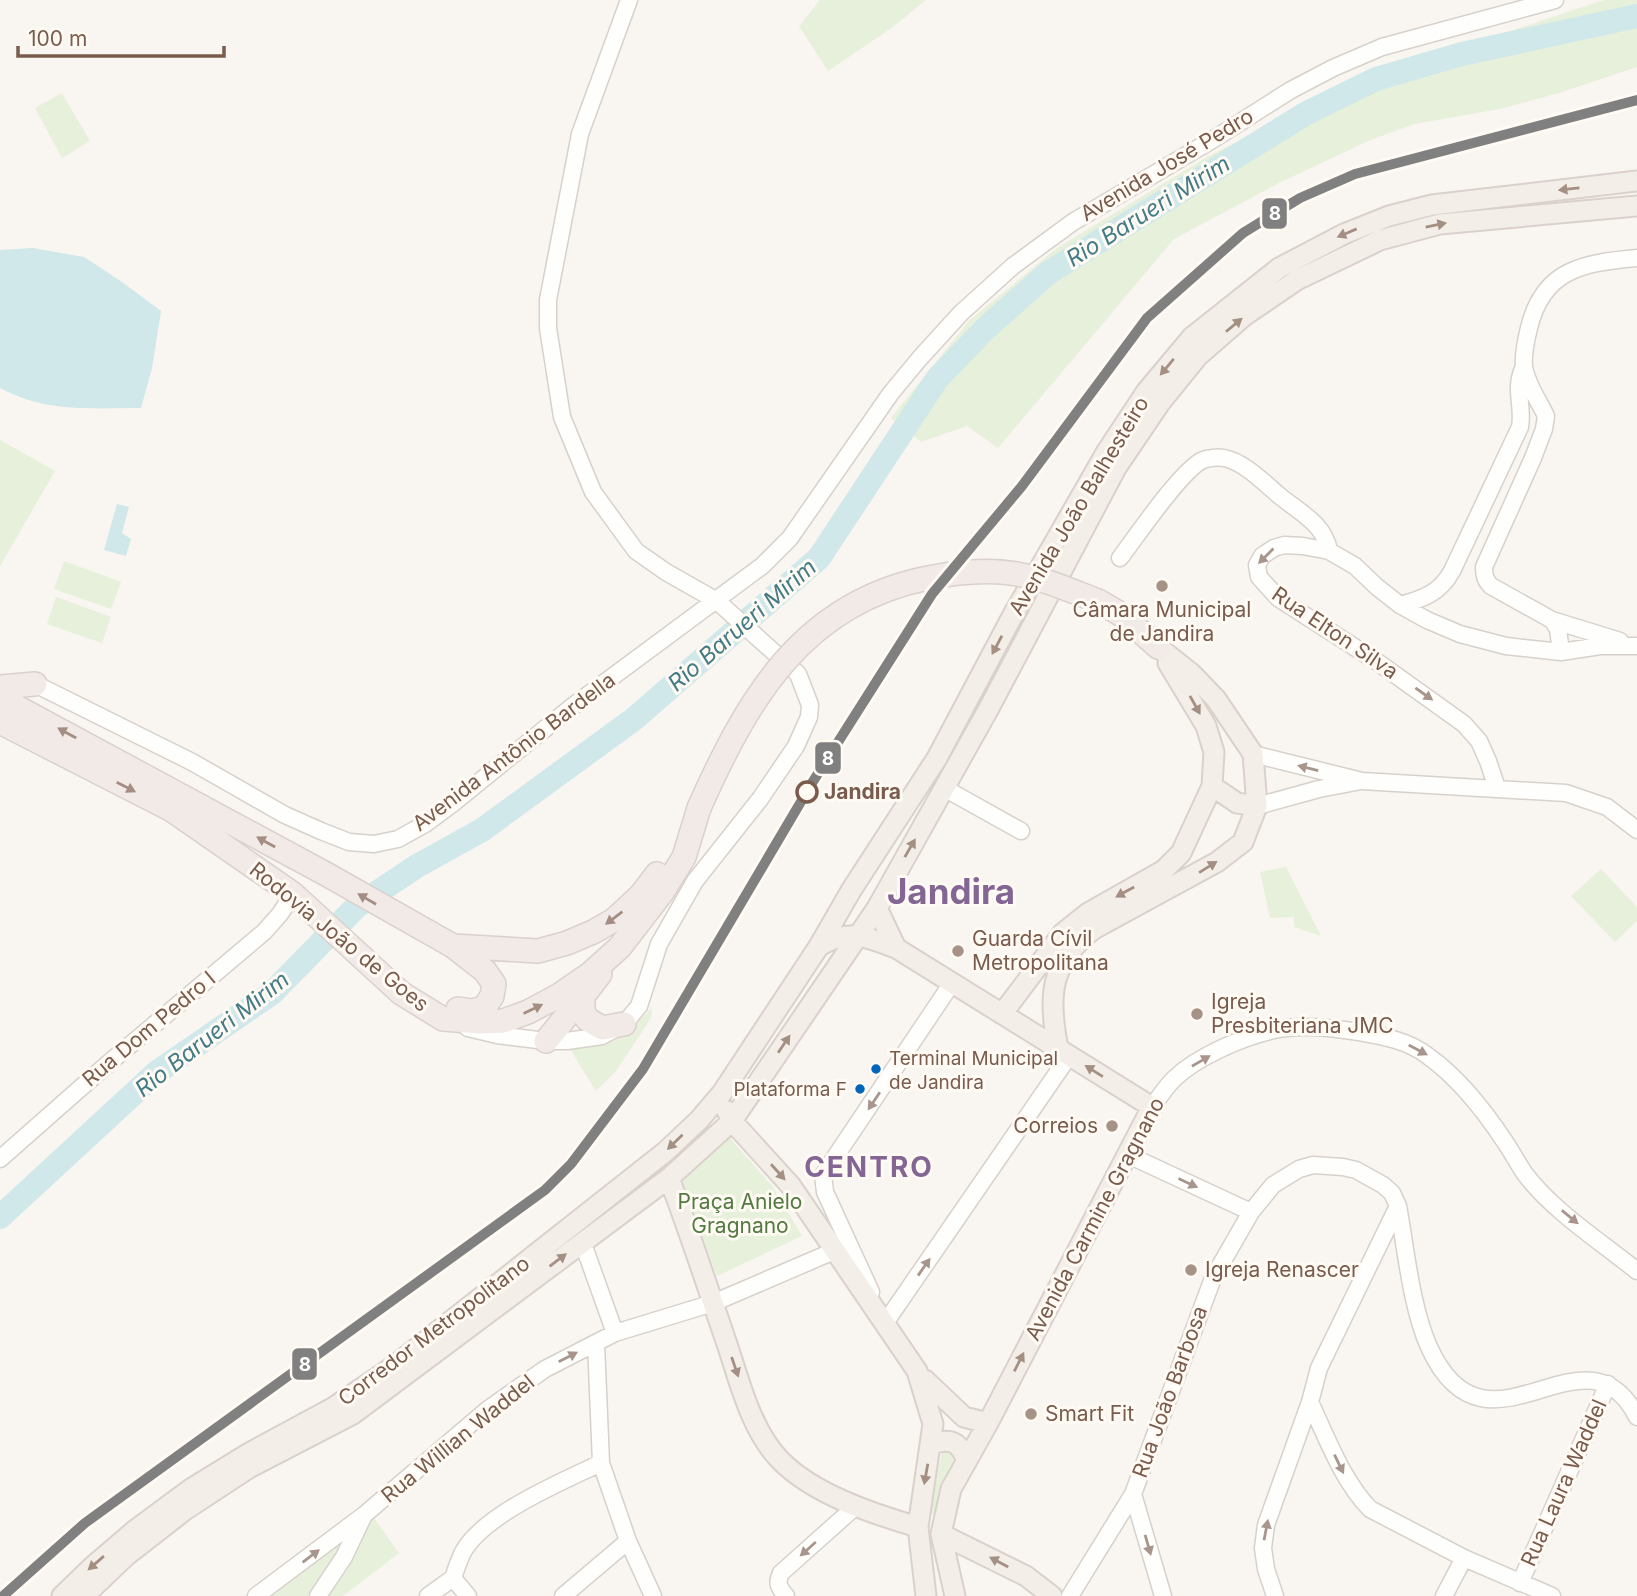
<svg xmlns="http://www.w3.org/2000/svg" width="1637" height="1596" font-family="Inter,sans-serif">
<rect width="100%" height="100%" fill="#f9f5f0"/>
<path fill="#e7f0db" d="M820,0H926L890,29L828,71L799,26Z
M1604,0H1637V67L1559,93L1500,109L1414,124L1368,141L1281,182L1174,239L998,448L967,426L921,442L891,418L969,321L1057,248L1207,157L1347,85Z
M62,93L90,141L62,158L35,108Z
M0,440L55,471L0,566Z
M64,561L121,582L111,609L54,589Z
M56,597L111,617L102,643L47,624Z
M1286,867L1321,936L1294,927V917L1270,918L1260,872Z
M1601,869L1637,907V921L1615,942L1571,896Z
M652,1008L651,1018L616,1071L596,1091L570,1049L603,1042L626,1034Z
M729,1137L773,1187L802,1236L717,1276L679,1177Z
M945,1450L960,1456L938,1511L930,1515L941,1455Z
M372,1515L399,1553L343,1596H329L348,1569L365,1525Z
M337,1544L342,1547L343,1553L308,1596H273Z"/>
<path fill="#d0e8ea" d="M33,248L84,257L122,282L161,311L152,368L141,408C90,408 47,413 0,388V250Z
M117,504L129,507L122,533L131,539L126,556L104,550Z"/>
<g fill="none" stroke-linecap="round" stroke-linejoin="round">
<path stroke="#d0e8ea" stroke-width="24" d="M0,1217L156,1073L272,993L357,906L417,866L482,830L634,719L819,558L937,379L985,329L1048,273L1305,114L1376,79L1462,54L1637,16"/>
<g stroke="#d7d1cb" stroke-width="19">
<path id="minor" d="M1120,558C1136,537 1182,469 1203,460C1208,458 1218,457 1224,458C1245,462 1265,484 1281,497C1301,513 1325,525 1329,551
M1400,605C1423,599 1440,593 1452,571L1520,427C1524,406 1513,388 1524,367
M1552,620L1620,641
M1561,652L1558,629L1552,620L1491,586C1485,580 1484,575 1484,567L1533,458L1544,429L1546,416C1539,401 1526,383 1524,366C1523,355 1526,340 1529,328C1543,269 1583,263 1637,258
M35,684L192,762L285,815L321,831L349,842L374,844L398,839L425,824L452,804L573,706L762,566L790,538L891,393L920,358L961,313L1013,266L1073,222L1217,137L1291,90L1333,68L1382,47L1555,0
M1253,754L1362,781L1566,793L1607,807L1637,830
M944,788L1021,831
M1497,788L1488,761L1479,741L1464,724L1376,661L1278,598L1259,577L1257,565L1262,556L1274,548L1284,545L1303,546L1329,551L1355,566L1377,587L1400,605L1427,620L1460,634L1506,646L1561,652L1600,646H1637
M1257,806L1319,789L1356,782
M468,1028L497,1035L546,1041H567L602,1036L624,1024L639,1006L659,944L695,881L760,799L796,746L809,717L810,705L798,674L717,601L666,572L636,551L593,492L562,417L548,328V300L580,134L629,0
M1152,1107C1159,1098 1166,1086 1175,1078C1198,1056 1243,1037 1274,1030C1301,1024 1332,1028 1359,1032C1383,1036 1409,1041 1428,1056C1460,1079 1484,1110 1505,1142C1512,1152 1518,1164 1525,1174C1554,1212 1600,1241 1637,1271
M1126,1154L1251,1212
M0,1159L110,1062L264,932L280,914L293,894
M586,1252L615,1333
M871,1292L825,1192L823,1175L952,983
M885,1323L1069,1056
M596,1343L601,1463L628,1541L653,1596
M1310,1402C1327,1438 1342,1480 1370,1509L1464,1558L1552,1596
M1133,1494L1163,1596
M453,1578C456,1569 459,1560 463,1552C484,1514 563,1481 601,1463
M1520,1583L1608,1384
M256,1596L364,1515L487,1410L545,1369L615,1333L713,1303L834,1251
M318,1596L344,1557L363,1517
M428,1596L453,1578L468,1596
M563,1596L628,1541
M786,1596C779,1588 776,1583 781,1573L855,1507
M1070,1596L1133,1494L1213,1278L1251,1212L1273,1185L1299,1169L1313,1165L1343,1167L1356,1170L1383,1185L1392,1193L1398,1206C1406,1249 1411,1307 1429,1347C1487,1475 1585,1314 1637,1417
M1275,1596L1266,1569L1263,1548L1266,1525L1310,1402L1319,1368L1398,1206
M1444,1596L1464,1558"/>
</g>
<g stroke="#dad1cc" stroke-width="23">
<path id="major" d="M1212,786L1237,803L1257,806
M877,908L896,948
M819,946C850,928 865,937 896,948L1152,1107L988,1423L951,1489L941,1534L955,1596
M1002,1014L1063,933L1088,913L1164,870L1181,853L1212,786L1214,752L1206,726L1168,663
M1058,1048C1048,998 1049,962 1094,929L1217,862L1243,842L1257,806L1253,754L1216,699L1192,674L1158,647
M727,1111L732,1121L791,1186L917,1371L933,1424L918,1527L926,1596
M669,1178C690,1233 708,1289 727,1344C740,1383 751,1430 780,1460C813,1494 873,1514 918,1527
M925,1380L964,1417L988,1423
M932,1444C950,1438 959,1441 966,1459
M941,1534L1026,1576L1052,1596
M62,1596L92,1567L134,1531L192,1488L249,1453L334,1407L394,1366L665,1152L699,1120L722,1093L819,946L852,889L937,758L1014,613L1107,451L1146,392L1192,337L1279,268L1344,234L1389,216L1432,205L1637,181
M84,1596L126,1556L185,1510L249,1468L353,1414L669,1178L732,1121L877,908L988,710L1116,468L1160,403L1198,356L1244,316L1297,280L1380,240L1440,224L1637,206"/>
</g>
<g stroke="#dad1cc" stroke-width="26">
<path id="highway" d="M1098,601L1122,615L1158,647
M0,687L35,684
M0,698L326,874L453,946L538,951L567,943L593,932L614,920L641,895L657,874
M0,722L172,810L293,894L401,993L443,1019L481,1022L503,1021L528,1012L558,996L590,974L620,947L663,891L684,857L699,808
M453,946L485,971L494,984L492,996L484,1008L472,1011L458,1009
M600,974L583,996V1011L587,1019L602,1028L624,1024
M546,1041L583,996"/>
</g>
<use href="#minor" stroke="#fefefd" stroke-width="16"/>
<use href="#major" stroke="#f3eee8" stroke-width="19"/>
<use href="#highway" stroke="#f2eae7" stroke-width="23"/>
<g stroke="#dad1cc" stroke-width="26" stroke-linecap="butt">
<path id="highway-bridge" d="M699,808C747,700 802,603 928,578C957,572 988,569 1017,574C1045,579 1072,591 1098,601"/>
</g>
<use href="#highway-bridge" stroke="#f2eae7" stroke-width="23"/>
<g stroke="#fffaf3" stroke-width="16">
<path id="rail-1" d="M3,1596L85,1523L545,1190L571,1164L643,1069L812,783L932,594L1022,486L1147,318L1243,233L1300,198L1355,174L1637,100"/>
</g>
<use href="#rail-1" stroke="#808080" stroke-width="10"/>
</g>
<defs><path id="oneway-solid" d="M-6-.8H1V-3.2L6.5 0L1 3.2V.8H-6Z" transform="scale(1.75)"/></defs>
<g fill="#a48f83">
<use href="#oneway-solid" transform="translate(1569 189) rotate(174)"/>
<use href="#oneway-solid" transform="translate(1436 225) rotate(-11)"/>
<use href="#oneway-solid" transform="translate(1347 233) rotate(157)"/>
<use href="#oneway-solid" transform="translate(1234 325) rotate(-40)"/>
<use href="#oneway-solid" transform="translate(1167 367) rotate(130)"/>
<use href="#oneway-solid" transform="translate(997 645) rotate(118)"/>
<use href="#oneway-solid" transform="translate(1195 705) rotate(61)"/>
<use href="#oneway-solid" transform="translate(910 848) rotate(-60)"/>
<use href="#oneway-solid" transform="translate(1208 867) rotate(-32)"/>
<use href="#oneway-solid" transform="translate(1125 892) rotate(151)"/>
<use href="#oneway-solid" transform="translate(784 1044) rotate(-56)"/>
<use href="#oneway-solid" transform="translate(1094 1071) rotate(-148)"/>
<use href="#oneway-solid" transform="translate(675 1142) rotate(136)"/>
<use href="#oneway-solid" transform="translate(778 1172) rotate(48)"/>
<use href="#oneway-solid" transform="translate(558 1260) rotate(-37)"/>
<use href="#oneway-solid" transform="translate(1019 1362) rotate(-63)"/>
<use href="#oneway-solid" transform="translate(735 1367) rotate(71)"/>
<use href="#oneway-solid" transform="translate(926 1474) rotate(100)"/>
<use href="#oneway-solid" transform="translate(999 1562) rotate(-152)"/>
<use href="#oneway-solid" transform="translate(96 1563) rotate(139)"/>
</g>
<g fill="#a8958b">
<use href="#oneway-solid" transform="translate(1266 556) rotate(135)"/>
<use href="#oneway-solid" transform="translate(1424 694) rotate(35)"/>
<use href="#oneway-solid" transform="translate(1308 768) rotate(-166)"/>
<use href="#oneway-solid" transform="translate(1418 1050) rotate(28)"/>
<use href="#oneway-solid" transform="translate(1201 1061) rotate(-30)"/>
<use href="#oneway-solid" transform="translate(874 1101) rotate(124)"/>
<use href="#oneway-solid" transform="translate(1188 1183) rotate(25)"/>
<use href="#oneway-solid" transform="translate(1570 1217) rotate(39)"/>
<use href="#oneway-solid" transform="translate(924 1267) rotate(-55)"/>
<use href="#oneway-solid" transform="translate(568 1357) rotate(-27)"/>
<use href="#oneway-solid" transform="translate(1339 1464) rotate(64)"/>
<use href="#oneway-solid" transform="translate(1266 1530) rotate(-79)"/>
<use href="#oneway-solid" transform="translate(1148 1545) rotate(74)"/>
<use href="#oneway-solid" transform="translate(808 1549) rotate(138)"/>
<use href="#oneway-solid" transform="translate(311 1556) rotate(-37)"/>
</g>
<g fill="#a48e83">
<use href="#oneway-solid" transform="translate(67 733) rotate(-151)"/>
<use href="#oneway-solid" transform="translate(126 787) rotate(27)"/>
<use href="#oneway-solid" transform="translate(266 842) rotate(-151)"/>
<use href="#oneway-solid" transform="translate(367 899) rotate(-150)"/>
<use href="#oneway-solid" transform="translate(614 918) rotate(143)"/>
<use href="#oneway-solid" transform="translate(533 1009) rotate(-26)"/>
</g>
<g fill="#a69286" stroke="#fffaf3" stroke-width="2.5">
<circle cx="1162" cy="586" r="7"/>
<circle cx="958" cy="951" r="7"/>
<circle cx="1197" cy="1014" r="7"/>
<circle cx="1112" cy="1126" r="7"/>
<circle cx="1191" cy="1270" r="7"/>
<circle cx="1031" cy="1414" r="7"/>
</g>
<circle fill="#fffaf3" stroke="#7a5c4d" stroke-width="3.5" cx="807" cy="792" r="10"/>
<g fill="#0065bd" stroke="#fffaf3" stroke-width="2.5">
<circle cx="876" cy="1069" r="6"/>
<circle cx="860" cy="1089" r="6"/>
</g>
<g text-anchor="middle" stroke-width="6" stroke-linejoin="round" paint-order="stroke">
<g font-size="19" fill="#7a5c4d" stroke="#fffaf3" text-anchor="start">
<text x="889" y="1065">Terminal Municipal<tspan x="889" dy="24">de Jandira</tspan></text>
<text x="847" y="1096" text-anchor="end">Plataforma F</text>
</g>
<g font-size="21" fill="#7a5c4d" stroke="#fffaf3">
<text transform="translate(1167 165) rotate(-31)" y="7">Avenida José Pedro</text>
<text transform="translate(1079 506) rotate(-59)" y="7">Avenida João Balhesteiro</text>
<text transform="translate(1335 633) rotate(34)" y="7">Rua Elton Silva</text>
<text transform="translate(514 752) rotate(-37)" y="7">Avenida Antônio Bardella</text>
<text transform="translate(339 937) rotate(39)" y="7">Rodovia João de Goes</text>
<text transform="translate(149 1029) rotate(-40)" y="7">Rua Dom Pedro I</text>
<text transform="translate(1095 1219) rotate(-62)" y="7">Avenida Carmine Gragnano</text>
<text transform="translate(434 1331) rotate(-37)" y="7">Corredor Metropolitano</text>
<text transform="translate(1170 1392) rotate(-70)" y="7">Rua João Barbosa</text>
<text transform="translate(458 1439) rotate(-39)" y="7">Rua Willian Waddel</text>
<text transform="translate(1564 1483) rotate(-66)" y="7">Rua Laura Waddel</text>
</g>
<g font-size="21" fill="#7a5c4d" stroke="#fffaf3" text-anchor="start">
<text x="1162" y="617" text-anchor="middle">Câmara Municipal<tspan x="1162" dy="24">de Jandira</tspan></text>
<text x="972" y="946">Guarda Cívil<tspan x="972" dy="24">Metropolitana</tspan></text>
<text x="1211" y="1009">Igreja<tspan x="1211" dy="24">Presbiteriana JMC</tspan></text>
<text x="1098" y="1133" text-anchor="end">Correios</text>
<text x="1205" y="1277">Igreja Renascer</text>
<text x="1045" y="1421">Smart Fit</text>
</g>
<g font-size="21" font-weight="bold" fill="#7a5c4d" stroke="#fffaf3" text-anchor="start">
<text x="824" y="799">Jandira</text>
</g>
<g font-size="21" fill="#537a41" stroke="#fffaf3">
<text x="740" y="1209">Praça Anielo<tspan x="740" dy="24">Gragnano</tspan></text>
</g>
<g font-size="23" font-style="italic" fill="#437c86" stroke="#fffaf3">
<text transform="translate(1148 211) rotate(-32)" y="8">Rio Barueri Mirim</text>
<text transform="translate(742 625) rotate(-41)" y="8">Rio Barueri Mirim</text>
<text transform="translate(212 1034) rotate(-38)" y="8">Rio Barueri Mirim</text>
</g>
<g font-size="28" font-weight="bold" letter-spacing="2" fill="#846695" stroke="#fffaf3">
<text x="869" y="1177">CENTRO</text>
</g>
<g font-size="35" font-weight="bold" fill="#846695" stroke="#fffaf3">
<text x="951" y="904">Jandira</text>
</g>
</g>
<g stroke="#fffaf3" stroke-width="2.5">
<rect x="1261" y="197" width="27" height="33" rx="7" fill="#808080"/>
<rect x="814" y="741" width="28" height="34" rx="7" fill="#808080"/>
<rect x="291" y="1347" width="27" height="34" rx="7" fill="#808080"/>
</g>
<g font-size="19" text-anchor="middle" font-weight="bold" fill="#fff">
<text x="1275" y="220">8</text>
<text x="828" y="765">8</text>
<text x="305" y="1371">8</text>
</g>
<path d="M18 46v10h206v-10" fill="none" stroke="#7a5c4d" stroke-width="3.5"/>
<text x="28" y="46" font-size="21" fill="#7a5c4d" stroke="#fffaf3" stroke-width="5" paint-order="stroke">100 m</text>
</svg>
